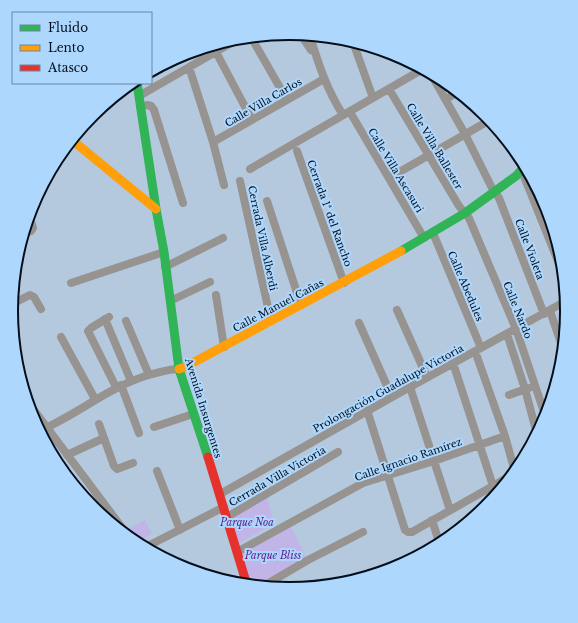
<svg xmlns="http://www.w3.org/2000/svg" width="578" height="623" font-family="'Libre Baskerville',serif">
<rect width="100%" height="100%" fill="#b4c9de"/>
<path fill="#c0b5e6" d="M266,494L274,523L238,544L228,515Z
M145,520L152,534L136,542L129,529Z
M291,526L306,558L255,586H251L239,553Z"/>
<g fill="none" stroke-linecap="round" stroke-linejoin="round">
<path stroke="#969390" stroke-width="8" d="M301,35L311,50
M310,36C318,63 327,90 343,115
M251,37L287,100
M353,42L373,98
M216,52L252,120
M189,67L213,142L224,185
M431,74L465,134L492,188L499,198L544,314
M389,89L459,206L469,218L516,329L546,418
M139,96L238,39
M446,99L458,92
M140,107L147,105L151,106L154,110L183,203
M350,112L424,238
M213,142L324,79
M297,151L344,283
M250,169L423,69
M521,169L564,276
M389,178L490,120
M240,181L271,321
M267,201L301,305
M433,233L481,348
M23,234L31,231L33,228L29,214
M165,267L223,238
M71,283L164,252
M216,295L224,347
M170,301L210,282
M12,304L30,295L34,297L41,309
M397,310L427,377
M550,311L563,349
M109,317L91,328L88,331L116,387
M105,319L131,381
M126,321L149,375
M359,323L392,397
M507,334L525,389L537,434
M61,337L95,399
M475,351L505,436L515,472
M453,363L493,486
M121,385L139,433
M410,387L450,510
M509,395L529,388
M27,401L132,541
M367,410L405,530L408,532H412L493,486L515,473
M99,424L114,466L117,469L133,463
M154,427L193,414
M39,431C79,414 109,386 152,374C161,372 170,369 179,369
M67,455L104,438
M157,471L180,530
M220,494L410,387L566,301
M227,517L338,452
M432,520L440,545
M144,548L224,507
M237,552L363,483L434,461L505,436
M262,587L308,560L363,532"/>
<path stroke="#30b455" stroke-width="9" d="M137,83L156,209L164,252L179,369L208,457
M401,251L465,213L516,176L525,166"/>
<path stroke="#ff9f0a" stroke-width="9" d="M72,140L156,209
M179,369L185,367L401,251"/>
<path stroke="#e5322d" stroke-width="9" d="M208,457L247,585"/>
</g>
<g text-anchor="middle" stroke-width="4" stroke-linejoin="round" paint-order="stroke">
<g font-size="10" fill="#030f1c" stroke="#aed7fe">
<text transform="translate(263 102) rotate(-30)" y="4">Calle Villa Carlos</text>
<text transform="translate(435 146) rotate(59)" y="4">Calle Villa Ballester</text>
<text transform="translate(396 170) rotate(59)" y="4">Calle Villa Ascasuri</text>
<text transform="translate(330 213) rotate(70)" y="4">Cerrada 1ª del Rancho</text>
<text transform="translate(263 238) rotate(78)" y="4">Cerrada Villa Alberdi</text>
<text transform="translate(530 249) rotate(69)" y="4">Calle Violeta</text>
<text transform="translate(466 286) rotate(67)" y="4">Calle Abedules</text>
<text transform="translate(278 305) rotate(-28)" y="4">Calle Manuel Cañas</text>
<text transform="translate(518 310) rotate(68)" y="4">Calle Nardo</text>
<text transform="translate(388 388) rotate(-29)" y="4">Prolongación Guadalupe Victoria</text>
<text transform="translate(204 408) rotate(73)" y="4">Avenida Insurgentes</text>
<text transform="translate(408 459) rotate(-19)" y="4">Calle Ignacio Ramírez</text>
<text transform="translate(277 476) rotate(-30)" y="4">Cerrada Villa Victoria</text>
</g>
<g font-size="10" font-style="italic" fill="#5f1c8d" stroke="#aed7fe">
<text x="247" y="526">Parque Noa</text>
<text x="273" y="559">Parque Bliss</text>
</g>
</g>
<path d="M0 0H578V623H0ZM18 311a271 271 0 1 1 542 0a271 271 0 1 1-542 0Z" fill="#aed7fe" fill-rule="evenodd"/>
<path fill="none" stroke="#030f1c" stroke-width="2" d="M18 311a271 271 0 1 1 542 0a271 271 0 1 1-542 0Z"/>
<rect x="12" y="12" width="140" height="72" fill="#aed7fe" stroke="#6a87a4"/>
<rect x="20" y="25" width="20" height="6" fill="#30b455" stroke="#6a87a4"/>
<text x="48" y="32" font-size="12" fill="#030f1c">Fluido</text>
<rect x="20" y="45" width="20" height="6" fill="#ff9f0a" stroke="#6a87a4"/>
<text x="48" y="52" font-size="12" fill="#030f1c">Lento</text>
<rect x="20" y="65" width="20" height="6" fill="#e5322d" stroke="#6a87a4"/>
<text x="48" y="72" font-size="12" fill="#030f1c">Atasco</text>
</svg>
